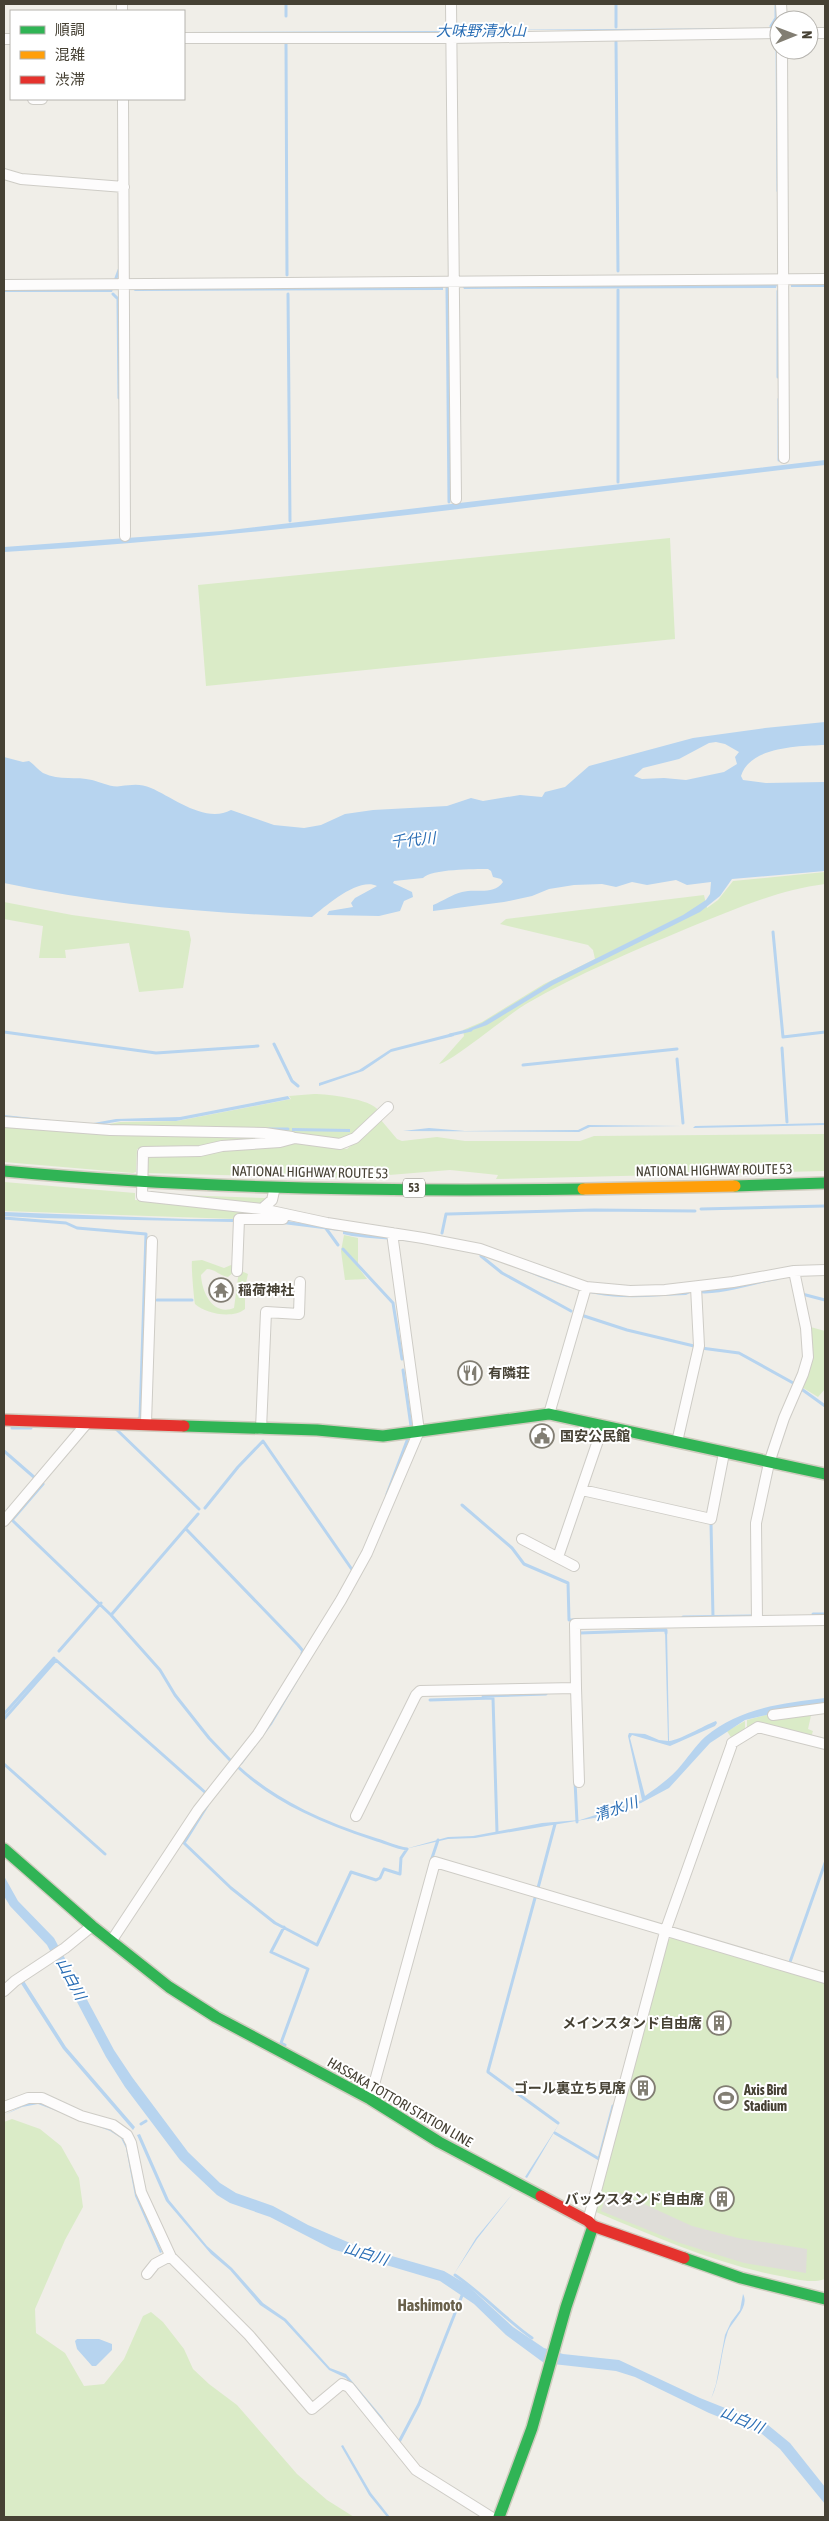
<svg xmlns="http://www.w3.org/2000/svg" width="829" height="2521" font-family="'Asap Condensed','Noto Sans JP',sans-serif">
<rect width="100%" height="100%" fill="#f0eee8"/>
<path fill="#daebc7" d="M670,538L675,639L206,686L198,585Z
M825,872V884C777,890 733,910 688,928C633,951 578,974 526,1004C509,1014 450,1063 439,1064L464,1036L463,1030L482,1022L544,984L595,959L593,950L588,945L500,924L506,919L704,895L707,908L718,900L733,881Z
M4,902L72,915L189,931L191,940L183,988L139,992L129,943L65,950L66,958H39L43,926L4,919Z
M314,1094C328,1094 371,1099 378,1110L352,1136L341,1140L93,1127L120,1122L177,1121L291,1099L289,1096Z
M381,1120L397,1139L402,1141L437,1137L465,1141H580L594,1136L825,1134V1171L496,1179L498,1175L450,1170L377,1176V1175L371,1179L146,1173L147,1158L150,1155C215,1149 282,1137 347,1149Z
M4,1126L280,1138L172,1150L137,1149L136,1172L133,1173L4,1162Z
M4,1182L135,1193V1200L218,1207L275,1216L236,1219L4,1211Z
M181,1195L264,1198L266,1199L257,1205Z
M344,1235L358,1238V1267L367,1279L345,1280L341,1251Z
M202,1260L224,1268L231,1265L235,1268L234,1272L228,1277C220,1276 215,1269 207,1269L201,1275C202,1293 213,1316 234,1308L239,1270L248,1274L245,1287H249L251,1292L245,1298V1309C233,1319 206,1314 195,1304C194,1298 191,1267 192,1261Z
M807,1326L825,1331V1389L818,1397L800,1386Z
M812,1711L808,1729L813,1731L811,1737L747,1729V1720L770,1714Z
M745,1721V1730L732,1739L727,1731Z
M672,1937L825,1983V2279C810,2284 796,2279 780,2276C716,2264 656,2237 596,2212L668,1940Z
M12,2119L40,2129L61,2146L79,2178L83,2207L65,2240L35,2309L36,2333L65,2353L84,2386L104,2384L124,2359L143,2316L151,2312L163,2322L184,2349L193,2369L209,2384L237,2405L297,2474L327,2500L354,2517H4V2122Z"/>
<path fill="#dfddd8" d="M607,2192L620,2193L692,2226L738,2238L807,2249L806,2273L744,2263L680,2243L601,2211Z"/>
<path fill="#b7d4ef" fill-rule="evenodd" d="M772,28V30H462Z
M443,31V32L184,34V32Z
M825,283V287H791V284Z
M777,285L776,288L464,289L463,287Z
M443,287V290L135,291L132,289Z
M4,289H113L112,292H4Z
M825,460V465C552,496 279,536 4,552V547L222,531Z
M825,722V745C801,746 750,746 741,776L743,780L766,783L825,782V871L732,879L720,896L700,912L553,985L487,1025L467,1032L468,1029L482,1023L551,981L683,915L706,900L710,894L711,882L687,885L676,880L647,885L632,882L616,887L602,884L574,885L549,889L532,896L504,902L433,911V905C443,901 453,894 462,892C476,888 493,896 503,882L501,879L493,877L491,871L488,869C475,869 431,869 423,878L394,881L393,883L412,892L413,897L404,901L400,911L379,916L327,915L329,911L353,907L351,903L355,898L377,886C358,877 326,906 312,917C208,913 106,905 4,883V757L23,762L29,761C34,764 38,770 43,773C60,781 76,776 92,780C100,782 112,788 121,786C131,785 140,783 151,788C174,798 206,824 231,810L274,825L304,828L321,825L345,814L373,810L447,806L471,798L483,801L520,795L542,797L545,792L565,787L589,766L693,738L765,728ZM716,742L725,744L739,752L735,757L737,764L724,772L686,780L664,778L642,779L634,776L643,768L679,759L709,743Z
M453,1033L454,1036L391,1052L363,1071L319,1086V1083L359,1070L391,1049Z
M288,1096L290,1099L176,1121H121L98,1125L4,1118V1115L88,1124L116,1119L180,1117Z
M825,1123V1125L693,1128L695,1126Z
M588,1125L682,1126L590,1127L579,1132L403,1131L429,1128L465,1131L578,1130Z
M292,1128L350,1129V1132L292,1131Z
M4,1212L188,1219H275L339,1229V1231L275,1223L40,1218L4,1216Z
M343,1230L454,1245L610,1293L778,1277V1280C754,1283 716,1298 692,1292L686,1295C655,1296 625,1300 595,1294C552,1286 514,1264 472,1252C434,1241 391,1241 352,1236L343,1234Z
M667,1629L669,1741C680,1740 703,1726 716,1721L717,1723L715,1726L670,1746L632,1735L630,1738L645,1796C656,1788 668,1780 678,1769C687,1759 695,1746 705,1737C739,1708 783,1703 825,1698V1705L788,1710L745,1720L710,1743L669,1788L641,1803L600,1817L475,1838L448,1839L405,1849L448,1837L473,1836L542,1823L580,1820L642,1800L628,1736L629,1733L645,1734L659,1740L668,1741L665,1630Z
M4,1876L18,1901L54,1938L114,2050L132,2077L188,2152L220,2183L236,2193L273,2206L308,2225L357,2246L444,2271L466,2284L513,2327L544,2348L563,2354L619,2360L700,2398L768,2425L790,2443L825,2487V2504L780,2449L762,2434L709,2413L635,2377L616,2371L544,2363L506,2335L474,2304L440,2281L332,2249L270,2217L230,2203L217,2195L180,2160L125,2087L106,2057L47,1945L10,1906L4,1896Z
M24,1981L66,2047L135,2127L133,2130L63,2049L20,1982Z
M30,2102H40L68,2116L112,2130L122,2137L128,2147L138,2197L162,2252L160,2253L135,2196L126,2148L121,2138L110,2131L38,2104L22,2107L4,2115Z
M559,2124L527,2178L525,2177Z
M140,2134L169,2200L207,2246L232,2268L263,2303L286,2319L330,2368L346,2374L382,2417L400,2445L346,2378L329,2370L284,2321L260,2305L230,2270L211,2254L166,2201L137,2135Z
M514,2192L477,2239L454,2274L476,2238Z
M743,2294C750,2307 733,2320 728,2331C720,2354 721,2378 711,2399L716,2384L725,2335L731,2322L740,2310Z
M77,2339H99L112,2344V2350L96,2366H92L77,2349L75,2341Z
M343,2445L371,2493L390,2517H387L369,2495L341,2446Z"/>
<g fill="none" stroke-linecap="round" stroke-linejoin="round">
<path stroke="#b7d4ef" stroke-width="3" d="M286,4V16
M616,4V27
M771,26L776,18V4
M439,32L466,31
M616,42L618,271
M777,42L778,191
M286,43L287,275
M116,278L119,270
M447,288L449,502
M618,290V482
M778,291V377
M113,294L118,299L119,398
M288,294L290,521
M779,399V460
M773,932L783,1037L825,1032
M4,1032L156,1053L258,1046
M450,1035L471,1030
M274,1044L292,1081L298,1086
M782,1048L787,1122
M677,1059L683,1123
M523,1065L677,1049
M269,1129H288
M701,1209L825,1206
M4,1218L66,1223L77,1228L146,1234L140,1418H139
M325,1227L338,1245
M442,1233L446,1214H449L594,1210L695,1211
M343,1249L393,1303L402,1359
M481,1256L502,1273L571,1311
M802,1294L825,1300
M157,1300H192
M581,1315L627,1330L694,1346
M701,1348L739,1353L795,1384
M403,1370L411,1426
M800,1388L825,1406
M12,1428H31
M116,1429L199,1509
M4,1451L35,1478L34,1480
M43,1484L12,1520L111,1615L160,1670L175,1695L209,1738L230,1760
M387,1494L408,1438
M462,1505L512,1548L524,1564L568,1583L569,1620H575
M205,1508L238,1467L263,1441L353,1571
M711,1523L713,1617
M186,1529L298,1645L303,1651L302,1653
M112,1614L198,1514
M813,1614H825
M683,1617L751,1616
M580,1633L666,1630V1633
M59,1651L101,1603
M483,1696L546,1694
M430,1700L493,1698L497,1832
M4,1714L54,1658
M4,1719L56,1660L207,1794
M241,1763L271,1723L296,1681
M4,1764L105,1854
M575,1781L577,1822
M207,1806L184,1843L231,1888L275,1923L317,1945L351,1872L376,1880L380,1878L384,1869L400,1874L401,1858L407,1849C397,1848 387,1843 377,1840C327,1824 277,1803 238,1767
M431,1861L438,1840
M538,1888L555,1824
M284,1927L271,1952L308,1969L281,2043L285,2045
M790,1962L825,1863
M488,2071L535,1898
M488,2072L558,2123
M360,2087H367L371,2081
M141,2124L146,2121
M555,2133L599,2159L613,2106
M455,2275C483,2294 505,2319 532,2338
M399,2442L419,2404L463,2293"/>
<g stroke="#ceccc6" stroke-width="12">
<path id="street" d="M122,4V11
M451,4L456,499
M781,4L782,20
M809,33H825
M184,38H451L779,33
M4,39H11
M782,50L784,458
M33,99H42
M123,99L125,536
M4,174L21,179L124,187
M4,285L825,279
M4,1122L110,1130L265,1133L292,1137
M275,1187L272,1200L262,1209L327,1223L423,1238L480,1249L586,1287L630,1291L665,1290L733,1282L794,1271L825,1270
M262,1209L142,1196L143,1152L200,1151L222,1146L280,1142L295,1138L340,1144L355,1138L388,1107
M237,1271L239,1219H283
M549,1414L586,1287
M146,1423L152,1241
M261,1429L266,1312L299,1314L300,1282
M677,1442L699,1346L696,1287
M582,1490L711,1519L724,1453
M4,1521L87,1423
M522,1539L574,1566
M558,1557L603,1426
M757,1621L756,1523L769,1463L784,1418L803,1374L808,1357L806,1328L794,1271
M576,1688L579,1782
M773,1715L825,1708
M732,1743L758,1727L825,1744
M356,1816L416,1695L420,1691L576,1688L575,1624L825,1620
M112,1940L198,1810L258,1734L341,1600L367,1553L419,1431L392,1233
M4,1991L15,1981L65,1948L92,1926
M370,2099L435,1862L825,1978
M4,2107L28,2098H42L81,2116L113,2125L127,2135L131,2143L141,2192L171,2257L249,2335L312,2409L342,2384L349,2387L416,2470L491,2517
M588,2221L665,1932L732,1744
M147,2274L155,2264L170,2256"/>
</g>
<g stroke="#d0ccbf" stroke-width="14">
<path id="fast" d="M4,1171C197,1189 390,1192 583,1189
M735,1186L825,1183
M184,1426L317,1430L383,1436L549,1414L825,1474
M4,1849L92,1926L169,1987L216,2017L370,2099L439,2142L541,2196
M684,2258L741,2278L825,2299
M499,2517L532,2428L566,2307L593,2226"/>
</g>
<g stroke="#d0ccbf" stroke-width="14">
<path id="slow" d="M583,1189L735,1186"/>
</g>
<g stroke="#d0ccbf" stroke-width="14">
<path id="jam" d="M4,1420L184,1426
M541,2196L588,2221L593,2226L684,2258"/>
</g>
<use href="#street" stroke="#fdfcfc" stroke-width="10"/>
<use href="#fast" stroke="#30b455" stroke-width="11"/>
<use href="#slow" stroke="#ff9f0a" stroke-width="11"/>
<use href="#jam" stroke="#e5322d" stroke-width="11"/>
</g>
<defs>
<g id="temple-ring" transform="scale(1.25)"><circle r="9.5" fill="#fff" stroke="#827e73" stroke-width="1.5"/><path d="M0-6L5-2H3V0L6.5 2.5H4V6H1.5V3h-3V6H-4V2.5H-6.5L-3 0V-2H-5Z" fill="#827e73"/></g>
<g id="restaurant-ring" transform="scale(1.25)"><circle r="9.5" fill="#fff" stroke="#827e73" stroke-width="1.5"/><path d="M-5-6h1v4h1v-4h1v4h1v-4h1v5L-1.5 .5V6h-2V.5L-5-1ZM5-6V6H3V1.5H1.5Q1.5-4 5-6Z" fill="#827e73"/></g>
<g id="civic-ring" transform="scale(1.25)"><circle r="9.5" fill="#fff" stroke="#827e73" stroke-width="1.5"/><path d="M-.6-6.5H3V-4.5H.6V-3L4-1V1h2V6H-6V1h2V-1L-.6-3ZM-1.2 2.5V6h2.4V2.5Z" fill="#827e73"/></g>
<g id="building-ring" transform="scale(1.25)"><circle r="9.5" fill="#fff" stroke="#827e73" stroke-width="1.5"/><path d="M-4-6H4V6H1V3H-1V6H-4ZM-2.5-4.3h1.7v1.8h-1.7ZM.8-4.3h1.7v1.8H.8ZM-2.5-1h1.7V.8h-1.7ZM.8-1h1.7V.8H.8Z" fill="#827e73"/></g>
<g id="stadium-ring" transform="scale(1.25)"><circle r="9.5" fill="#fff" stroke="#827e73" stroke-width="1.5"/><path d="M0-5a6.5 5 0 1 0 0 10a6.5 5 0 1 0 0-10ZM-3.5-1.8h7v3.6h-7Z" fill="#827e73"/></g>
</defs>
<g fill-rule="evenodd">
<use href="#temple-ring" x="221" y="1290"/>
<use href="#restaurant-ring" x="470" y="1373"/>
<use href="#civic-ring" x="542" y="1436"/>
<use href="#building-ring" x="719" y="2023"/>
<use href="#building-ring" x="643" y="2088"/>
<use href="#stadium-ring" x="726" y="2098"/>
<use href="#building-ring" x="722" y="2199"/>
</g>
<g text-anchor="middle" stroke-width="4" stroke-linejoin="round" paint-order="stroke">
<rect fill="#fff" stroke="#7e7a71" stroke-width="1" x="403" y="1178.5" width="22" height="19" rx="4"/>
<g font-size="12" font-weight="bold" fill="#464134">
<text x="414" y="1192">53</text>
</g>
<g font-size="14" fill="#464134" stroke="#fff">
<text transform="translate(714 1170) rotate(-1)" y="5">NATIONAL HIGHWAY ROUTE 53</text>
<text transform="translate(310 1172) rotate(1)" y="5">NATIONAL HIGHWAY ROUTE 53</text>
<text transform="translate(400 2102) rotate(30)" y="5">HASSAKA TOTTORI STATION LINE</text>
</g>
<g font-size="14" font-weight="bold" fill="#464134" stroke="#fff" text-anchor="start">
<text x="238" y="1295">稲荷神社</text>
<text x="488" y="1378">有隣荘</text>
<text x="560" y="1441">国安公民館</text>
<text x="702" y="2028" text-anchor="end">メインスタンド自由席</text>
<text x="626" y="2093" text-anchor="end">ゴール裏立ち見席</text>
<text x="744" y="2095">Axis Bird<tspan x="744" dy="16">Stadium</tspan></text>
<text x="704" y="2204" text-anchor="end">バックスタンド自由席</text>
</g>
<g font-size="15" font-style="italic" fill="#2a6eb5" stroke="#fff">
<text x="481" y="36">大味野清水山</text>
<text transform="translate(413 840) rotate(-5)" y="5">千代川</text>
<text transform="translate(616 1809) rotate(-19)" y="5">清水川</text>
<text transform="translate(71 1979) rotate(62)" y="5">山白川</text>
<text transform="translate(366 2254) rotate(17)" y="5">山白川</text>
<text transform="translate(742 2420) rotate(23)" y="5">山白川</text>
</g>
<g font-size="16" font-weight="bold" fill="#69604b" stroke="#fff">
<text x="430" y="2311">Hashimoto</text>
</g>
</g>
<rect width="829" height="2521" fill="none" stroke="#464134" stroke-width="10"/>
<rect x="10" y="10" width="175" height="90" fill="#ffffff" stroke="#b5b3ae"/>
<rect x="20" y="26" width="25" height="8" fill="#30b455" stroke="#b5b3ae"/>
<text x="55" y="35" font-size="15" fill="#464134">順調</text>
<rect x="20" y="51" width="25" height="8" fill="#ff9f0a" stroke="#b5b3ae"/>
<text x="55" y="60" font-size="15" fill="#464134">混雑</text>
<rect x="20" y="76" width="25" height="8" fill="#e5322d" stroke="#b5b3ae"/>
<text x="55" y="85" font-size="15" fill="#464134">渋滞</text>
<g transform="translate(794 35) rotate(89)"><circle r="24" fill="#ffffff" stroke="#b5b3ae"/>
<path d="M0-4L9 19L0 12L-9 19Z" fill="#827e73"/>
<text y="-8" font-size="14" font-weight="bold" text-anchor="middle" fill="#464134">N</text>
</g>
</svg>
